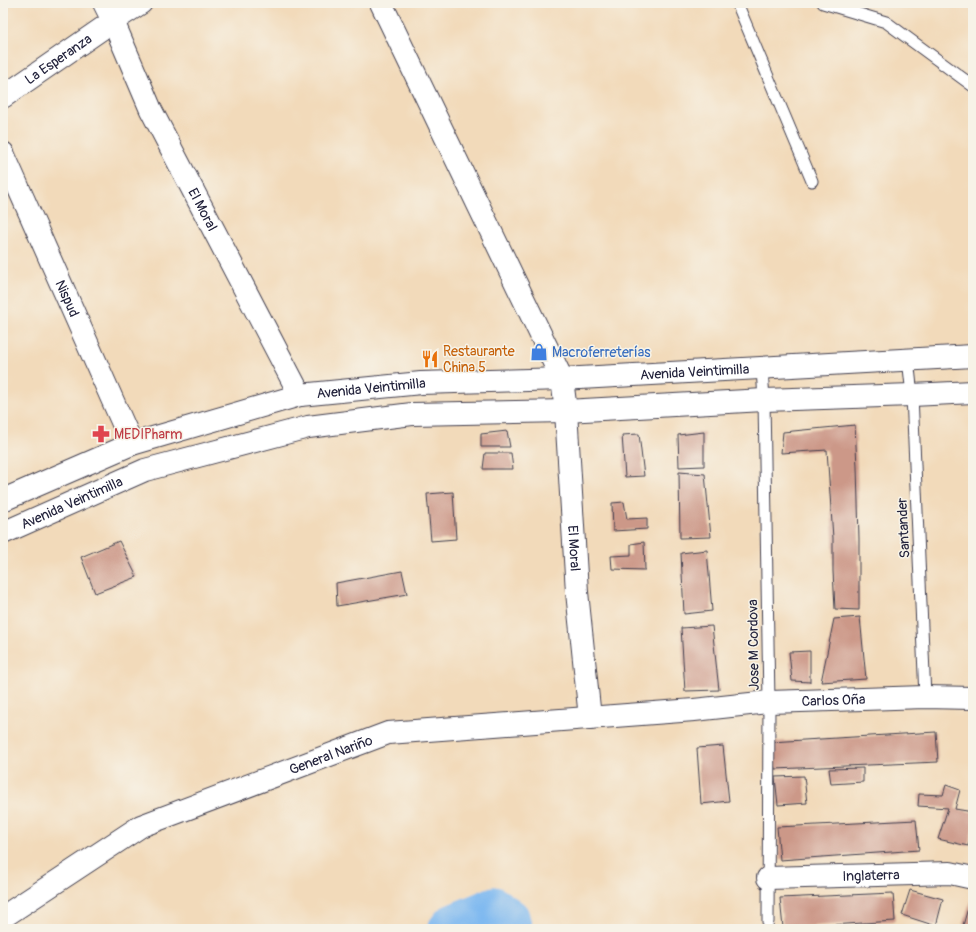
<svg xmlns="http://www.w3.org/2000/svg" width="976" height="932" font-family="Pangolin,sans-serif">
<rect width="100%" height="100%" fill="#f7f3e8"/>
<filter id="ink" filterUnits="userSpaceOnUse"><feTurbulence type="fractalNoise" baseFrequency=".025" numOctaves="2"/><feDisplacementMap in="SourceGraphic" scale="8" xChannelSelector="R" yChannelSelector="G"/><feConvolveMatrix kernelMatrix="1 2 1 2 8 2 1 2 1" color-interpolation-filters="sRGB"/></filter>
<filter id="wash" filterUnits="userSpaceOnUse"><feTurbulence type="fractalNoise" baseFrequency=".012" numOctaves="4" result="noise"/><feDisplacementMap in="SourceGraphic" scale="16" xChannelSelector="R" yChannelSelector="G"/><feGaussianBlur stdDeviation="0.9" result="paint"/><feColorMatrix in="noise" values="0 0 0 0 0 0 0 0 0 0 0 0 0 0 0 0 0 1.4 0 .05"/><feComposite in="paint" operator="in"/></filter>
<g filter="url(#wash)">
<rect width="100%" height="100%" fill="#f2daba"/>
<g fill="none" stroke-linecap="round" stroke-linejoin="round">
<path stroke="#7fb9f0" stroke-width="37" d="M446,929L451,923L494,905L511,917L514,929"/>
</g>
<g id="blocks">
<path fill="#cc9888" d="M855,425L857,467L859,539V610L835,609L833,571V538L827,450L781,453L783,432Z
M507,431L510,447H481V434Z
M704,432V466L679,467L678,435Z
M639,434L644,476L625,477L622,435Z
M485,453H511L513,469H483Z
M679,472L705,474L711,537L680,538Z
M453,492L456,539L431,541L427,494Z
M624,502L627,519L647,518V529L613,531L612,503Z
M119,541L137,577L95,593L81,557Z
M644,542L645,570L612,569L611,556L631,555V544Z
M707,550L712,611L684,614L681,553Z
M402,571L407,594L337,606L336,583Z
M860,617L866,679L821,682L834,619Z
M712,626L719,690L685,691L681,628Z
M810,651V682L792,681L789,652Z
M936,732L938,762L775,769L771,742Z
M723,746L729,801L701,804L697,748Z
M863,768V782L831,784L829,769Z
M804,776L807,803L778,805L775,777Z
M946,785L960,790L955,809L973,812V827L968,846L938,839L948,808L918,806L919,794L943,795Z
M916,820L919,850L780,860L777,827Z
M910,890L943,899L936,926L902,915Z
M893,893L895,921L783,928L780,898Z
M970,901L973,902V929H962Z"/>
</g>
</g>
<g filter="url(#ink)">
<use href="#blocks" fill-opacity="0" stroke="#413e4e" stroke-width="1"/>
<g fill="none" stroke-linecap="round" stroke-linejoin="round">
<g stroke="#413e4e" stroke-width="13">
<path id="service" d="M737,3L812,181
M823,3L886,22L973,86
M908,359L912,395L925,697
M762,368L764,400L769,702L768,922"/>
</g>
<g stroke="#413e4e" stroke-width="24">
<g id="minor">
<path id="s1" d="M104,3L113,21L151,110L300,395"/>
<path id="s2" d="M381,3L562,379L566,411L577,592L590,718"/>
<path id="s3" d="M3,97L113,21L141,3"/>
<path id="s4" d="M3,153L132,444"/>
<path id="s5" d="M768,878L950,873L973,878"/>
<path id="s6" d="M3,917L141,826L388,733L694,710L769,702L925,697L973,698"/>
</g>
</g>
<g stroke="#413e4e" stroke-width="24">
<g id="primary">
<path id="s7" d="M3,500L132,444L300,395L421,383L562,379L973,356"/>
<path id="s8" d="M3,533L145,470L308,427L412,414L566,411L764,400L912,395L973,392"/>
</g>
</g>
<use href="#service" stroke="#fff" stroke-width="11"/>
<use href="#minor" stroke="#fff" stroke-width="22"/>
<use href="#primary" stroke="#fff" stroke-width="22"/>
</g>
</g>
<defs>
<g id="shop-bare" transform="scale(1.38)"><path d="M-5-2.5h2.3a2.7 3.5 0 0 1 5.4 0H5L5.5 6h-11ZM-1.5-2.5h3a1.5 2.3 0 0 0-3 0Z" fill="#3f7fe0" stroke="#f7f3e8" stroke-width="2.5" paint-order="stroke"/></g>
<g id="restaurant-bare" transform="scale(1.38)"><path d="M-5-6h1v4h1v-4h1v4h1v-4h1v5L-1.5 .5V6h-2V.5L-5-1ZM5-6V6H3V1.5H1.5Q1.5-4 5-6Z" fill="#e8710a" stroke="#f7f3e8" stroke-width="2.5" paint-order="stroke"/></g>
<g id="pharmacy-bare" transform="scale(1.38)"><path d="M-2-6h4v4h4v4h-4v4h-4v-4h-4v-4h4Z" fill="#e0444e" stroke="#f7f3e8" stroke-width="2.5" paint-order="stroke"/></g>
</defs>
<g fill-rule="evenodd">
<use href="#shop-bare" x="539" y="352"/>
<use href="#restaurant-bare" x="430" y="359"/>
<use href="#pharmacy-bare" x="101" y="434"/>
</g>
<g text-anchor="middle" stroke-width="3" stroke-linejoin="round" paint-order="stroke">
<g font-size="14" fill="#22223b" stroke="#f7f3e8">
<text dy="5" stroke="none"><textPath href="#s3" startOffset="67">La Esperanza</textPath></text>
<text dy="5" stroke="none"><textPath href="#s1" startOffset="229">El Moral</textPath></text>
<text dy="5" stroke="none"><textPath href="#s4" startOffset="159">Nispud</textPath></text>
<text dy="5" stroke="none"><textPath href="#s7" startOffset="711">Avenida Veintimilla</textPath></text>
<text dy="5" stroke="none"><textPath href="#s7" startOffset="387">Avenida Veintimilla</textPath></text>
<text dy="5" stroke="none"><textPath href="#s8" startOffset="75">Avenida Veintimilla</textPath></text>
<text transform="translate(903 528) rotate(-93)" y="5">Santander</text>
<text dy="5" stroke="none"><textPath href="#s2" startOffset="587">El Moral</textPath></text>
<text transform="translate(753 645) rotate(-91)" y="5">Jose M Cordova</text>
<text dy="5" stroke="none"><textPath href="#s6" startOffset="876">Carlos Oña</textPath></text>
<text dy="5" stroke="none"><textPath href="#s6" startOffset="368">General Nariño</textPath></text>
<text dy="5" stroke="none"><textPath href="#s5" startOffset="103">Inglaterra</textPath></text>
</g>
<g font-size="14" fill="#c56008" stroke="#f7f3e8" text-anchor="start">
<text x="443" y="356">Restaurante<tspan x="443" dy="16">China 5</tspan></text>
</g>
<g font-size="14" fill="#366cbe" stroke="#f7f3e8" text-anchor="start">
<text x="552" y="357">Macroferreterías</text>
</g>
<g font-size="14" fill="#be3a42" stroke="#f7f3e8" text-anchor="start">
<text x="114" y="439">MEDIPharm</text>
</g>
</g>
<rect width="976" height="932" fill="none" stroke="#f7f3e8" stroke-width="16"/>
</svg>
